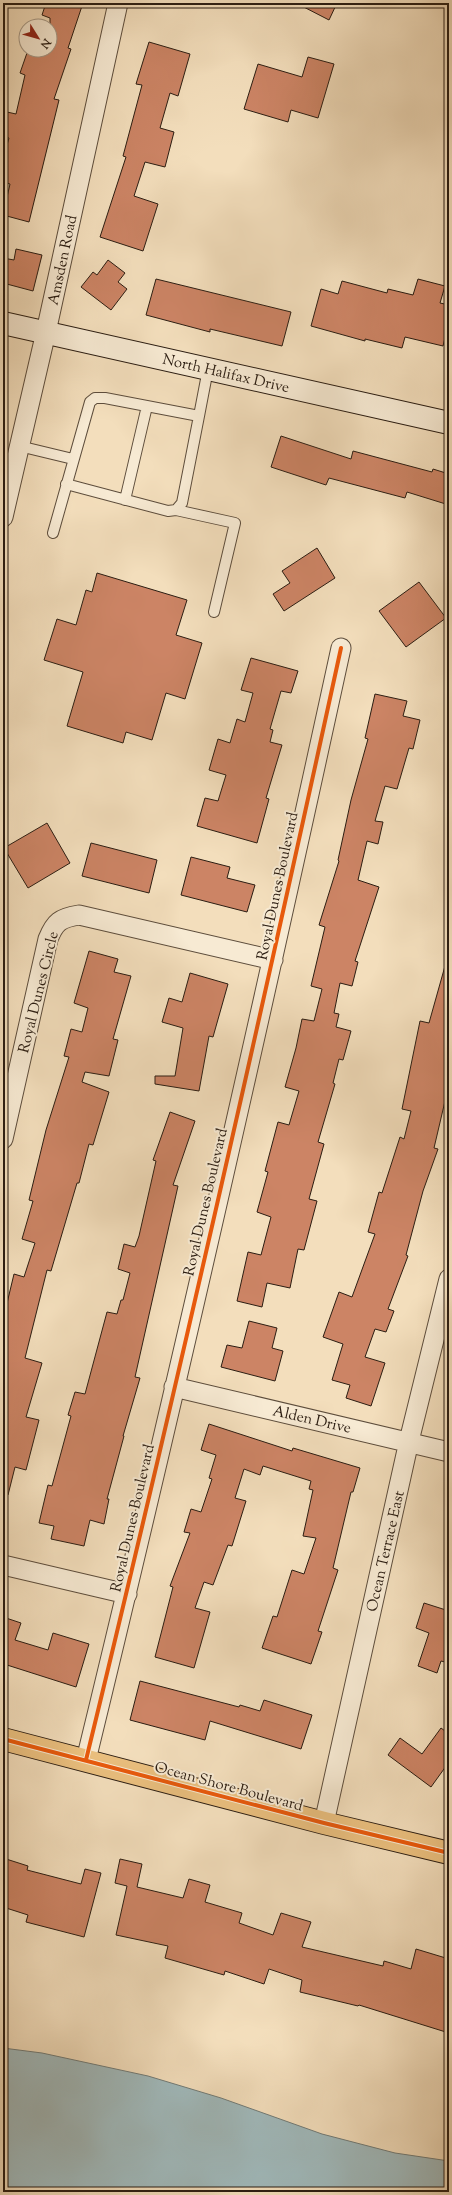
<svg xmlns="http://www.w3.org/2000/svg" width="452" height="2195" font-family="'Sorts Mill Goudy',serif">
<rect width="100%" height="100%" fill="#f3debc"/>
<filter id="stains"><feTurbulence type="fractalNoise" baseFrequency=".005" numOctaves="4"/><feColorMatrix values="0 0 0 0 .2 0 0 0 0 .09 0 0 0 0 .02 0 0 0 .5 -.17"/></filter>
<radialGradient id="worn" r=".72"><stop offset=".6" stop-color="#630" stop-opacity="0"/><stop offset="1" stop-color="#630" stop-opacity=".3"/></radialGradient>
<path fill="#a0b9bb" stroke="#717b77" d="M3,2048L42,2053L148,2076L221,2098L322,2134L395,2153L449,2161V2192H3Z"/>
<path fill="#cc8465" stroke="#2b1d12" d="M46,3H83L68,48L71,49L54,99L59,100L29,222L3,215L10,184L3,182V159L9,138L3,136V131L7,112L16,114L25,75L20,73L28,50H50V18L42,15Z
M296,3H337L329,20Z
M149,42L190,54L178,96L170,93L160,128L174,132L165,167L145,162L134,196L158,204L143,251L100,237L126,157L123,156L142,85L136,84Z
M308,57L334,64L318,118L291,110L288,122L244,109L258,64L302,77Z
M16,249L42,255L33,291L3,283V258L14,260Z
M108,260L125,273L118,282L127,289L111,310L81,287L93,272L97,275Z
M156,279L291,312L282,346L210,329V332L146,315Z
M418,279L445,286L440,303L449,305V321L443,346L405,337L402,348L365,339V341L311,326L321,289L338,294L342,281L387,293L388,289L413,295Z
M281,436L351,459L353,451L432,472L433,469L449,474V505L407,492L405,498L329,478L326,485L271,467Z
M317,548L335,578L284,611L273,594L290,583L282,571Z
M97,573L187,600L176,635L202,643L185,699L166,693L152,740L126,732L123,743L67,726L83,672L44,660L57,619L76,625L86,590L92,592Z
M419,582L446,618L406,647L379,611Z
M251,658L298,671L291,693L281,691L270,729L273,730L270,742L282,745L266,798L269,799L257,843L197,826L205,798L218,801L226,775L209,770L218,739L230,743L237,719L245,722L253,693L241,690Z
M375,694L407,701L403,716L420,720L413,749L409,748L397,789L385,786L375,821L383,822L378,844L367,841L358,880L379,887L355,961L358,962L352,986L340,983L334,1013L339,1014L336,1027L351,1031L343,1060L339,1059L333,1083L335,1084L318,1142L324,1144L309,1199L317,1201L304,1250L298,1249L290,1288L267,1283L262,1307L237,1301L248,1252L261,1255L271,1217L257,1212L268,1172L265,1171L278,1122L289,1125L299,1091L285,1087L296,1048L302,1019L314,1021L322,989L311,986L325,927L319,925L339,861L338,860L351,800L368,739L365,738Z
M47,823L70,863L28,888L4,848Z
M91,843L157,860L149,893L82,876Z
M191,857L230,867L227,878L255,885L247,912L181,895Z
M89,951L118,959L114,972L131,976L113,1039L118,1040L109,1076L85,1072L82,1082L109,1092L93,1145L89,1144L79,1183H77L51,1271L47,1270L25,1358L42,1363L26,1417L39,1420L26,1470L15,1467L8,1495H3V1320L14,1274L24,1277L35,1243L22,1239L33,1201L29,1200L46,1130L69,1057L64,1056L71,1029L82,1032L88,1008L74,1003Z
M445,966H449V1084L434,1148L438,1149L423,1191L406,1255L408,1256L388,1309L394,1311L386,1332L375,1329L365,1357L385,1363L371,1406L346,1398L350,1385L332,1380L343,1344L323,1337L339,1292L352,1297L375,1234L368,1232L379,1192L382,1193L400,1137L404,1139L411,1111L402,1109L420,1021L429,1023Z
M190,973L228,984L213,1037L209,1036L199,1091L155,1084V1076H175L183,1028L162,1022L169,998L182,1002Z
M170,1112L195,1121L173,1185L178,1186L135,1377L140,1378L123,1436H124L107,1499H109L104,1524L90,1520L84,1546L51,1539L54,1526L39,1523L48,1485L52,1486L71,1416L68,1415L75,1392L85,1394L107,1312L117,1314L121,1300H123L130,1273L118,1269L124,1244L135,1247L139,1236L156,1161L153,1160Z
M249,1321L277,1328L272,1348L283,1351L275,1381L221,1367L227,1345L242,1348Z
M209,1424L292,1451L293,1448L360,1468L353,1492H351L333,1568L338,1570L318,1631L322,1632L311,1664L262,1648L273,1616L277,1617L292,1570L304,1574L316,1538L303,1536L313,1490L309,1489L311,1481L263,1466L260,1475L244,1469L235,1498L246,1501L232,1546L228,1545L213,1585L204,1582L195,1608L210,1612L194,1668L155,1657L173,1587L170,1586L190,1533L184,1532L191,1509L201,1512L212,1479L209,1478L216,1455L201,1450Z
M424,1603L449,1611V1663L441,1661L437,1673L418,1666L429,1633L416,1628Z
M3,1617L21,1623L15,1640L48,1650L53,1633L89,1644L76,1687L7,1665L6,1670L3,1669Z
M140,1681L239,1707L240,1705L260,1711L264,1700L312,1715L301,1749L210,1721L205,1740L130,1720Z
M441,1728L449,1734V1762L431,1787L388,1755L400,1738L422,1754Z
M3,1858L28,1866L27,1870L81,1884L85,1869L101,1873L84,1937L26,1922L28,1915L3,1907Z
M120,1859L142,1864L137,1887L183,1898L189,1879L210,1885L205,1902L242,1913L239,1923L273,1935L281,1913L311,1922L302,1947L383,1966L384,1961L411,1969L416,1949L449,1959V2033L359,2005L358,2006L300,1992L302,1980L269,1969L264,1984L225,1971L224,1975L165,1958L168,1946L116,1935L127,1886L115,1883Z"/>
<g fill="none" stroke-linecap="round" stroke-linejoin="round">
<g stroke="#5d4d3c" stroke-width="12">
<path id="lane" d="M19,446L73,459
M66,484L168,511L176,510L182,503L199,416
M125,500L147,406
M176,510L235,523L214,612
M53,533L90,402L95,398H105L199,416L208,369"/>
</g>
<g stroke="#5d4d3c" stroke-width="21">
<path id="street" d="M3,517L46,332L118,3
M3,1139L48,939C55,922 60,918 79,915L273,960
M174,1387L449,1452
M3,1565L127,1594
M86,1760C176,1391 260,1020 341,648
M324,1823L409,1441L449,1279"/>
</g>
<g stroke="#2b1d12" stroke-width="24">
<path id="secondary" d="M3,323L449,423"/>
</g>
<g stroke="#2b1d12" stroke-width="24">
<path id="primary" d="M3,1739L324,1823L449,1853"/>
</g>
<use href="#lane" stroke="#f7ead3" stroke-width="10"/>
<use href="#street" stroke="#f7ead3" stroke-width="19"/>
<use href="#secondary" stroke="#f7ead3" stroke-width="22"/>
<use href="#primary" stroke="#eabf7e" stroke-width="22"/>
<g stroke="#f7ead3" stroke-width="6">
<path id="cycleway" d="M3,1739L324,1823L449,1853
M86,1760C176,1391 260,1020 341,648"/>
</g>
<use href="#cycleway" stroke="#e8590c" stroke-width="4"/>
</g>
<g text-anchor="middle" stroke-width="4" stroke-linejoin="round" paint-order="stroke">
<g font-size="15" fill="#2b1d12" stroke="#f7ead3">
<text transform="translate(62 260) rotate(-78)" y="5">Amsden Road</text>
<text transform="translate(226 373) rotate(13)" y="5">North Halifax Drive</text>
<text transform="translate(277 886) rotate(-78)" y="5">Royal Dunes Boulevard</text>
<text transform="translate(38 992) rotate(-76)" y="5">Royal Dunes Circle</text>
<text transform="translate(205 1202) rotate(-77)" y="5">Royal Dunes Boulevard</text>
<text transform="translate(312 1419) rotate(13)" y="5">Alden Drive</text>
<text transform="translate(132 1518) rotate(-77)" y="5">Royal Dunes Boulevard</text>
<text transform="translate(385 1551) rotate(-77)" y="5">Ocean Terrace East</text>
<text transform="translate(229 1786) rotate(15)" y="5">Ocean Shore Boulevard</text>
</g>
</g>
<rect width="452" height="2195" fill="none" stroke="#f3debc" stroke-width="16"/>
<rect x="4" y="4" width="444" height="2187" fill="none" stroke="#2b1d12" stroke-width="2"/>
<rect x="8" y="8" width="436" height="2179" fill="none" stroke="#2b1d12"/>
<g transform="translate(38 38) rotate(127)"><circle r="19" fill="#f7ead3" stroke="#a59886"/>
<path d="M0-3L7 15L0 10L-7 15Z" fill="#8f2418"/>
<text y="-6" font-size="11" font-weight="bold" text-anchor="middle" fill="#2b1d12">N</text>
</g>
<rect width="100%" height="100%" filter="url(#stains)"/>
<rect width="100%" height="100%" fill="url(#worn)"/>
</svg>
